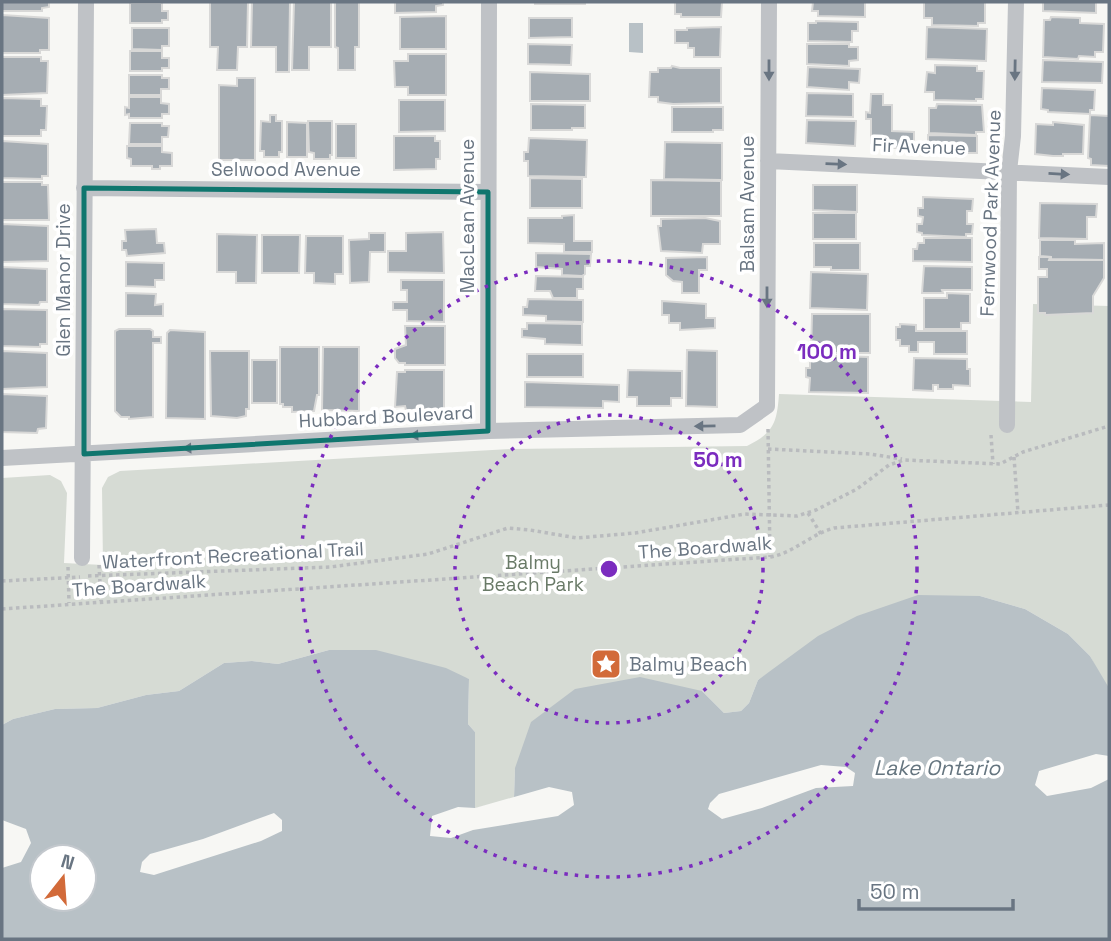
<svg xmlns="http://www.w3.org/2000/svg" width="1111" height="941" font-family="'Space Grotesk',sans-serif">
<rect width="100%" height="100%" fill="#f7f7f4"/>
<path fill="#d6dbd4" d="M1033,304L1109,306V692L1090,656L1068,634L1025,609L980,596L776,668L758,680L749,703L741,711L724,713L702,691L515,768L514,798L475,808V732L468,724L469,679L329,650L278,664L252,661L224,663L179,691L146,695L97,708L55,709L13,719L2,725V478L50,475L61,481L67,493L64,563L103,565L102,488L108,477L120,471L512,449L747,446C774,433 777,422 779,394L1031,402Z"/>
<path fill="#b8c1c6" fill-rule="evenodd" d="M629,23H643V53L629,52Z
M918,595L980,596L1025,609L1068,634L1090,656L1109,688V939H2V725L13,719L55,709L97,708L146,695L179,691L224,663L252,661L278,664L329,650H376L446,668L469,679L468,724L475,732V808L514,798L515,768L531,722L575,689L640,677L702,691L724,713L741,711L749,703L758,680L818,636L857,616ZM42,857H84V899H42Z"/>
<path fill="#f7f7f4" d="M1096,754L1109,756V779L1091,788L1047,796L1035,785L1039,771Z
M821,765L846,767L855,773L853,786L816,788L762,808L722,819L708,809L710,803L719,794Z
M549,787L572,792L574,805L558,816L473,830L451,838L430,836L432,816L458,807L475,808Z
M274,813L282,820V831L261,841L154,875L140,872L142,862L150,854L203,839Z
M2,820L26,829L31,843L21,862L2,868Z"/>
<path fill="#a6adb3" stroke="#d8d8d7" stroke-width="2" d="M2,2H49V7L42,8V11H2Z
M210,2H248L247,47H238L237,70H217L218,47H210Z
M252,2H290L289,72H276V47H251Z
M294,2H331V47H309V70H292Z
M335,2H359V47H355V70H338V48L335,47Z
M395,2H443V5L436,6V12L395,13Z
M535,2H585V4H535Z
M675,2H722L721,17H681V14H675Z
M813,2H865V17L818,16V11H812Z
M924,2H985V23H978V26L932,25V18H924Z
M1043,2H1096V13L1043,11Z
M130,3H162V11H168V20H162V23H130Z
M2,15L49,18V50H40V53H2Z
M446,16V49H400V17Z
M1051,17L1080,18V23L1104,24L1103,52H1095V57L1079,56L1078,59L1043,57L1044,20H1050Z
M529,18H572V37L529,38Z
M816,21L858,22V31H852V42L808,41V23H816Z
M721,27L720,57H694V48H688V43H675V30H687V28Z
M927,27L987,29L986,61L926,59Z
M132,28H169V46H162V50L132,49Z
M528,44L572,45L571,65L528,64Z
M807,44H849V47H858V60L849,61V66L807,64Z
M130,51H162V58H169V68H162V71H130Z
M408,54H446V95H408V87H395L394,61H408Z
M2,57H41V61H48L47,93L2,95Z
M1043,60L1103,62L1102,83L1042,82Z
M935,65L977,66V71H984L983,99H976V101L934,100V92H925L927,72L935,73Z
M672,66L680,68H721V103L673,104L658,102V97H649L650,72H658V68H671Z
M808,67L860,69L859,83L849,82V90L807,87Z
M530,72L590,74V101H530Z
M129,75H162V78H169V89H161V95H129Z
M237,78H255V160H219V85L237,86Z
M1042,88L1095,90L1094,110H1090V114L1048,112V110L1041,109Z
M807,93L853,94V117L806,116Z
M871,94H883V105H892V131L914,132V148H888V143H871V119H866V112L870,113Z
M129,97H161V103L169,104V114H162V118H129V114L125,115V107L129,108Z
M2,98L41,99V106H47L46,130H41V136H2Z
M399,100H445V131L399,132Z
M531,104L585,105V128H572V130H531Z
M937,104L982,105L984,132H976V135L929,133V108H936Z
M672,107H723V130H713V132H672Z
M270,115H276V121H282V152H279V157H264V151H260L261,121L270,122Z
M1090,115L1109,116V166L1091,165V159L1088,158Z
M807,120L856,121L855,146L806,143Z
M308,121H332V155H330V159H314V153L309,152Z
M287,122L307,123V157H287Z
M1053,122L1084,125L1083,154H1063V156H1053L1035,154L1036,124L1053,125Z
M130,123H162V126H169L168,137H162V144H129Z
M336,124H356V158H336Z
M928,135L977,136V153H937V144H928Z
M394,136H435V141H440V159H436V169L394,170Z
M529,138L587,140L586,177L528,176V161H524V152H528Z
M2,141L48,144V176H42V179L2,178Z
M665,142L722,143V180L664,179Z
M127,146H162V152L172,153V166H160V169H152V166H131V159L127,158Z
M530,178L582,179V208H530Z
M651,180L721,181V216H651Z
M2,182H42V185H48L49,220H2Z
M813,185H857V212L813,210Z
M923,197L973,199L972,211H967V224H973L972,234H966V237L922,235V233L917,232V224H922L923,217L918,216V208H923Z
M1040,203L1097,204L1096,217H1087V239L1039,238Z
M813,213H856V239H813Z
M574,215V241H592V252H564V244L528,243V218H562V216Z
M705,218L720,221V244H703L702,253L661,251L658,226H661V219Z
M2,224L48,226V261L2,262Z
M156,229L157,243H164L165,253L127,256L126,250H122V241H126L125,230Z
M443,232L444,273L388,272V251H406V233Z
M369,233H385V252H370L369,282L350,283L349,240L369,239Z
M217,234L257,235L256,283H236V272H217Z
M262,235H300L299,273H262Z
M306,236H343V274H335V284L314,283V273H305Z
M924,238H972V262L913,261V249H917L918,243H924Z
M1040,240H1075V244L1104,243V260L1051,259V257L1040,256Z
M814,243H860V270H831V267H814Z
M536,253L591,254L590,266H585V274L582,276L562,275V269L536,267Z
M707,257V270H699V293H682V282L673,281L666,275V258Z
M1039,257H1050L1049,260H1104V278L1093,296V313L1045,315V313H1038V277H1047V269H1039Z
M126,262L164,263V280H155V287L126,286Z
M924,266L972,267V290H942L943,293H922Z
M2,267L47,269V302H40L39,305L2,304Z
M811,272L868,274L867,310L810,308Z
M536,276L583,277V289H577V298H553L550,291H535Z
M401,280H444V322L407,321V310H393V302H407V290H401Z
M126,293L156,294L155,305L163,304V316H126Z
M947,293L970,294V323H961V329H924V298H947Z
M528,299L583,300V322L546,321V316L523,315V307H527Z
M662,301L706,304V318H715V328L680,330V323H669V315H662Z
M2,309L47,310V344H40V347L2,346Z
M812,314H870V353H811Z
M527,323L582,324V345L545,344V339L522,337V329H527Z
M900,324L916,325V331H967V354H934V342H918V352H909V346H900V340H896V327H900Z
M405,326H445V365H405V363H399L395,358V349L406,345Z
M119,329H150L153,331V337H161V343H153V417L129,419V417H121L115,411V331Z
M170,330L205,332V419L166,418L167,333Z
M280,347H319V395H317L314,411L292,412V407H283V404H280Z
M323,347H359V411L322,410Z
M687,350L717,351V407L686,406Z
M2,351L47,353V387L2,389Z
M210,351H249V409H246V416L237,418L211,416Z
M527,354H583V377H527Z
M810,355L868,357V393L809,392L810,378L806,377V368H810Z
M914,358L967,359V369H970V386L953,385V389H938V385H933V391L913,390Z
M252,360H277V403H252Z
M405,370H444V410H406L405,406L395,407L397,372H405Z
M628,370L682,371V398H671V406H637V397H627Z
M525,382L619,385V402L603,401V408L525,407Z
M2,394L47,396L46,428L38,429L37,433L2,432Z"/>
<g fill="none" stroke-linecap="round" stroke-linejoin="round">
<path stroke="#b9bbbe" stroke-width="3.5" stroke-dasharray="3.5 3.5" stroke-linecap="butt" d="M768,429L770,557
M991,435L993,464
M768,449L870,454L902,459
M1014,457L1018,513
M808,513L821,534
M99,565L101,601
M68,567L69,603
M88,576L330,567L428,554L508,528L530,530L577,538L635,533L745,514L797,516L816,510L857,489L889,465L904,460L1000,464L1023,452L1109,426
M2,581L80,577
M2,609L770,557C794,553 811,534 834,528L1109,505"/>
<path stroke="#bfc2c6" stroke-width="16" d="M768,161L1109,177
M84,188L488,192
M1007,425L1009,171L1013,136L1016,2
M488,431L489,2
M2,458L488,431L740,425L767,406L769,2
M82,558L86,2"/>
</g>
<defs><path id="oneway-solid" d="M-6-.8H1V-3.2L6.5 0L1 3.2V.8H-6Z" transform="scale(1.75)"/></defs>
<g fill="#697582">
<use href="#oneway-solid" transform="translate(769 70) rotate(90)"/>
<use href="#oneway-solid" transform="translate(1015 70) rotate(91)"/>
<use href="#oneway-solid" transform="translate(836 164) rotate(2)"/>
<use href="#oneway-solid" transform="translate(1059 174) rotate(3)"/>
<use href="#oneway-solid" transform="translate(767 297) rotate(90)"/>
<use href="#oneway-solid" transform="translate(705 426) rotate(179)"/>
<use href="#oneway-solid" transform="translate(420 435) rotate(177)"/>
<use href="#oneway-solid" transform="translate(193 448) rotate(177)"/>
</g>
<path fill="none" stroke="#0f766e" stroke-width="5" stroke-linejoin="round" d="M84,188L488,192V431L84,454Z"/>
<g fill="none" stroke="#7b2cbf" stroke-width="3.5" stroke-dasharray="3.5 7">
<circle cx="609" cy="569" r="154"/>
<circle cx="609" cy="569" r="308"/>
</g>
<defs>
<g id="sight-square" transform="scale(1.575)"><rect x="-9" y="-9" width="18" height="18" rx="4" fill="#d26a39" stroke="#fff"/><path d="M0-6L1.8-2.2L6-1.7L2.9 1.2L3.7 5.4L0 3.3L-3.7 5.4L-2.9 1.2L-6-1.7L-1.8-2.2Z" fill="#fff"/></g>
</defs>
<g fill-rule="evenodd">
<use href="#sight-square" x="606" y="664"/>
</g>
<g text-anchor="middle" stroke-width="7" stroke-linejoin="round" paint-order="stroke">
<g font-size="19" fill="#697582" stroke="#fff">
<text transform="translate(919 146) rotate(2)" y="7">Fir Avenue</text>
<text x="286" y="176">Selwood Avenue</text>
<text transform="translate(747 204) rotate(-90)" y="7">Balsam Avenue</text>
<text transform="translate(990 213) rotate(-88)" y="7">Fernwood Park Avenue</text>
<text transform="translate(467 216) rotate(-90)" y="7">MacLean Avenue</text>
<text transform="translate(63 280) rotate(-90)" y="7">Glen Manor Drive</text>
<text transform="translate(386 416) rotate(-3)" y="7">Hubbard Boulevard</text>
<text transform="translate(705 547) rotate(-4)" y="7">The Boardwalk</text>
<text transform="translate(233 555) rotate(-3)" y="7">Waterfront Recreational Trail</text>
<text transform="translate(139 585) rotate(-4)" y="7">The Boardwalk</text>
</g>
<g font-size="19" fill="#697a67" stroke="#fff">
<text x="533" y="569">Balmy<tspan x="533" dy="22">Beach Park</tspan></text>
</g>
<g font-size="19" fill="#697582" stroke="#fff" text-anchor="start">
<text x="629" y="671">Balmy Beach</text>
</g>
<g font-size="21" font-style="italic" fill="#65757f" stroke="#fff">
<text x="937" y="775">Lake Ontario</text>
</g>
</g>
<circle cx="609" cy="569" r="10" fill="#7b2cbf" stroke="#fff" stroke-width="3.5"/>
<g font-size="21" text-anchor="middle" font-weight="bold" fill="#7b2cbf" stroke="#fff" stroke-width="7" stroke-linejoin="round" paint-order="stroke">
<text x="827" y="359">100 m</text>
<text x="718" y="467">50 m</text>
</g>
<rect width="1111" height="941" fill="none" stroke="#697582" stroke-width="7"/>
<g transform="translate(63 878) rotate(17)"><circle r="33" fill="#ffffff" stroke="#c3c8cd" stroke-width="2"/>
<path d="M0-5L12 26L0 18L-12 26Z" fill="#d26a39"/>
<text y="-10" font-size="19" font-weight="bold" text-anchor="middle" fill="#697582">N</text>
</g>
<path d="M859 899v10h154v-10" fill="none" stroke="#697582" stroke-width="3.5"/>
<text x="870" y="899" font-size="21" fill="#697582" stroke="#ffffff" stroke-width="5" paint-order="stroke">50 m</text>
</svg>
